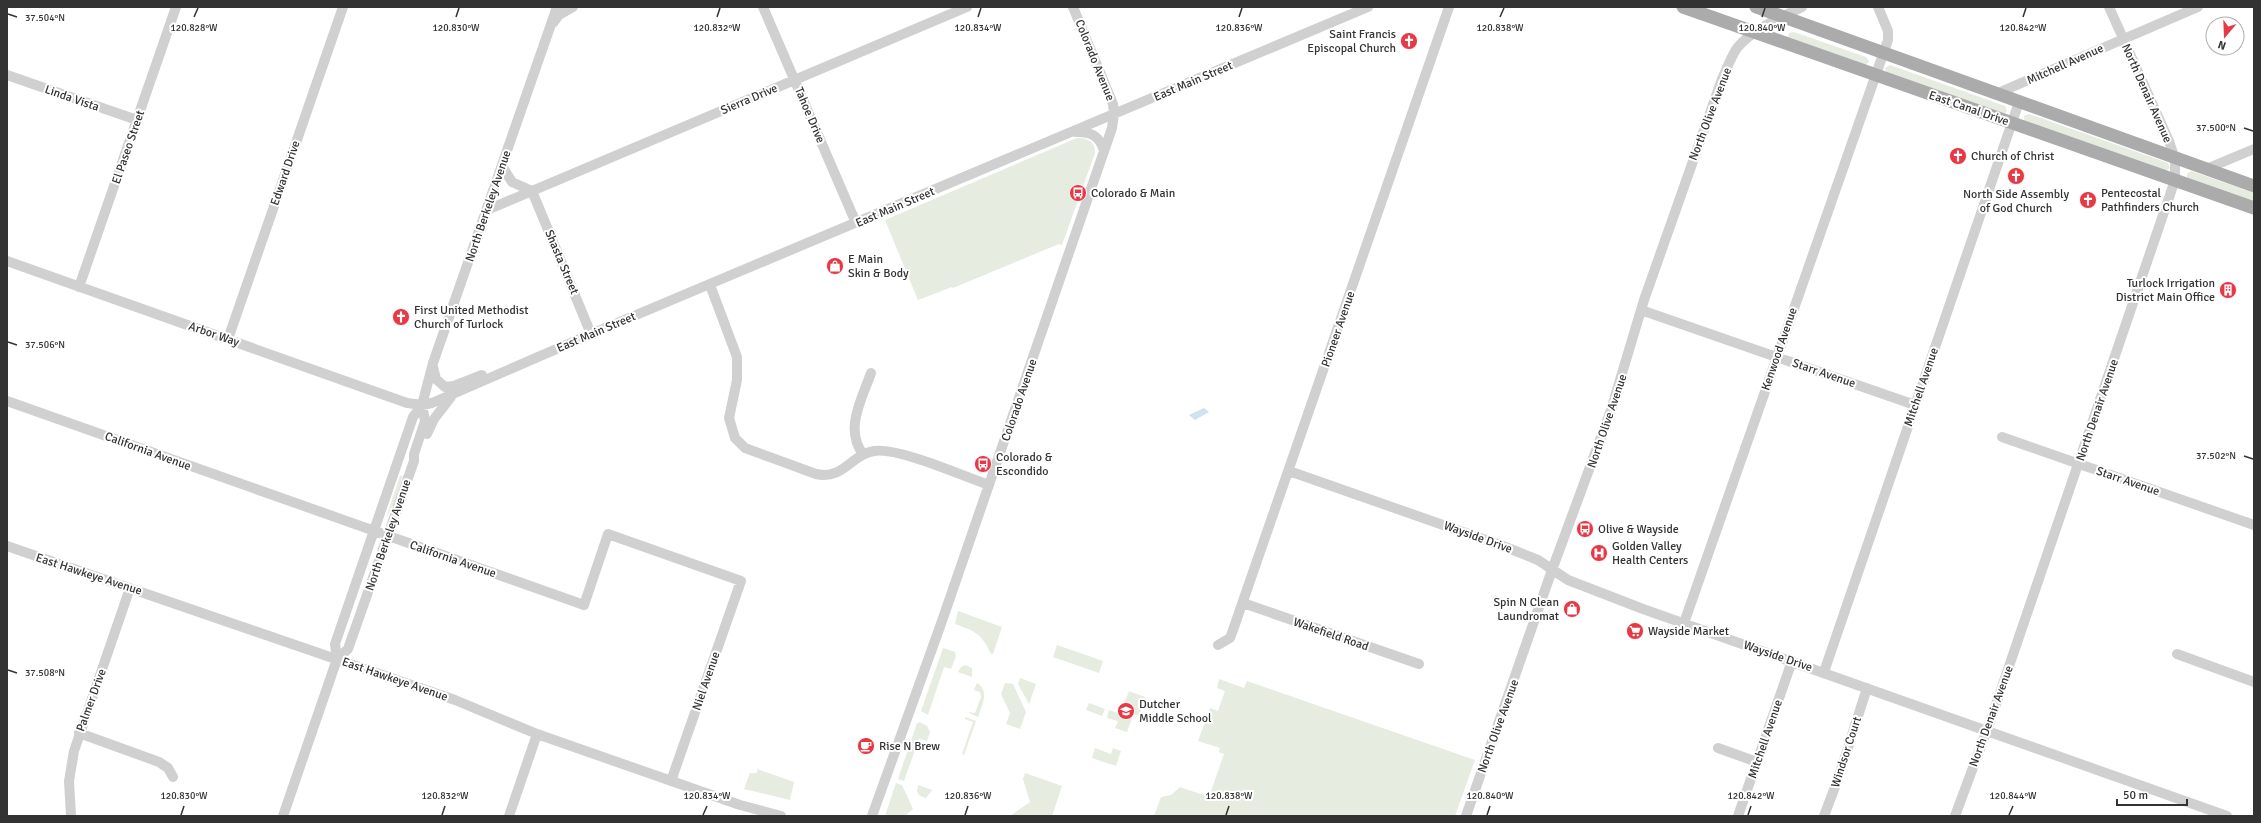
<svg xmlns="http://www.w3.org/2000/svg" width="2261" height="823" font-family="Signika,sans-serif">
<rect width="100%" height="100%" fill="#fff"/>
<path fill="#e6ecdf" d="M1794,32L1866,57L1869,61L1866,65L1788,37L1789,33Z
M1890,65L2005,106L2007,111L2004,114L1886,72L1885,68Z
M2029,114L2168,163L2170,168L2166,171L2024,121V116Z
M1077,138C1087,137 1096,142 1095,153L1062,245L1059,244L953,288L952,287L918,300L885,220Z
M2191,171L2254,193V202L2187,178V174Z
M403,475L394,504L386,518L400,476Z
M958,611L1002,627L993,654H991C982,634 975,631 955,624Z
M1057,645L1103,661L1099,673L1053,657Z
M943,648L955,652L956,656L951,669L944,667L928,715L921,711Z
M965,665L972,668V677L958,672L961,667Z
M1020,678L1036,684L1029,704L1018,684Z
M1219,679L1244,688L1247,681L1475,760L1455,816H1154L1161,797L1171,795L1180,787L1209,797L1224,754L1219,752L1220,748L1198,741L1210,708L1218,711L1225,691L1217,688Z
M977,683C990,691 982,705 978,717L967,712L975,713L981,697L980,692L974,690Z
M1005,683L1013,684L1026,712L1020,729L1006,724L1010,713L1001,694Z
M1129,691L1145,697L1139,716L1122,710Z
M1089,703L1105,709L1102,716L1086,710Z
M1109,710L1132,718L1127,732L1115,728L1118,721L1107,718Z
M965,717L976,721L964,755L962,754L973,722L965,719Z
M920,722L927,726L930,732L927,741L919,739L904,781L898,779L917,723Z
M1095,748L1111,754L1113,748L1121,751L1116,766L1092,758Z
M757,769L794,782L790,800L744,789L750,773H757Z
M1025,773L1062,786L1052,816H1010L1030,802L1023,779Z
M896,783L902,785L913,809L905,816H885Z
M918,785L932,790L926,798L920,796L917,792Z"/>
<path fill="#cfe2ee" d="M1204,408L1209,412L1195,420L1189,415Z"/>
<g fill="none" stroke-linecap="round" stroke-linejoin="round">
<path stroke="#d0d0d0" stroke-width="10" d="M763,7L856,223
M553,23L559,15L573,7
M7,75L137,120
M1998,93L2198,7
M1076,132C1090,131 1100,136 1104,151
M502,166L512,182L532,191
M2206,169L2254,149
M532,191L591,334
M487,210L967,7
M7,261L407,403L422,405L432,403L591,334L1368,7
M710,285L737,357V380L729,418L735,438L745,448L816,474C844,480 850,455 874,451C898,447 963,476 989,485
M79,287L176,7
M1641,310L1915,405
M228,339L343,7
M433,367L436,379L445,387L454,386L482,375
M7,401L584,605L608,534L741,581L671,781
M427,434L434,419L451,397
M2002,437L2254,525
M863,454C844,429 862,399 871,373
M1289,471L1503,546L1538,560L1568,580L1643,609L2227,816
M7,546L455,700L537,734L740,805L781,816
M1243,603L1419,664
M1684,623L1888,40V31L1878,7
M1218,645L1230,638L1233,630L1449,7
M2177,654L2254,682
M337,659L348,649L414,461V454L425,421L422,405
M1824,672L2019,102
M79,733L159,762L168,768L173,777
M1718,748L1757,762
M71,816L69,781L74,751L130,588
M283,816L337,659L335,644L413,417L422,405L433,363L557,7
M509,816L537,734
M872,816L942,621L1112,128L1114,114L1113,104L1073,7
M1466,816L1552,570L1611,410L1644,300L1722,79C1727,68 1731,57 1737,48C1750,31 1783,16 1802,7
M1738,816L1792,661
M1824,816L1838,779L1867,688
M1955,816L1990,722L2175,180V159L2169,141L2109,7"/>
<path stroke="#ababab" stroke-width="13" d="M1683,7L2254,208
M1756,7L2254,186"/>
</g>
<path fill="none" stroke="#333" stroke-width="1.5" d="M8,14L17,17M194,17L198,8M456,17L459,8M717,17L720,8M978,17L981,8M1239,17L1242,8M1500,17L1504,8M1762,17L1765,8M2023,17L2026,8M2244,128L2253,131M8,342L17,345M2244,456L2253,459M8,670L17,673M181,815L184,806M442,815L445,806M703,815L707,806M965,815L968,806M1226,815L1229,806M1487,815L1490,806M1748,815L1751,806M2009,815L2013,806"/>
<defs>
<g id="church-disc" transform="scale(0.9)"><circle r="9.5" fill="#e63946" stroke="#fff"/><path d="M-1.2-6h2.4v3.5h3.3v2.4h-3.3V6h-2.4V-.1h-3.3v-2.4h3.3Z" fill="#fff"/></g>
<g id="bus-disc" transform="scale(0.9)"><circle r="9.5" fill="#e63946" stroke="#fff"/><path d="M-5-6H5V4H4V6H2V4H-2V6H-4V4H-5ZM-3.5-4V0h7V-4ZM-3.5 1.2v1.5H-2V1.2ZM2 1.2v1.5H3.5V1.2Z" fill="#fff"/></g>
<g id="shop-disc" transform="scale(0.9)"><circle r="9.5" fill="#e63946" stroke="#fff"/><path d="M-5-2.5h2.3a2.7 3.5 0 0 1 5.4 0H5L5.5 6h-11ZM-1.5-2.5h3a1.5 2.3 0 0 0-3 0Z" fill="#fff"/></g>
<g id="building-disc" transform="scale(0.9)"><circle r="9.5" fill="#e63946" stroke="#fff"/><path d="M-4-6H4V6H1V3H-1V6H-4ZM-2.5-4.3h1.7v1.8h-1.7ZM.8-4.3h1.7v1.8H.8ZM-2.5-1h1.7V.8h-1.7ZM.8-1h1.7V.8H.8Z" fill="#fff"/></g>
<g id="hospital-disc" transform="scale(0.9)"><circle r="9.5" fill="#e63946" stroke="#fff"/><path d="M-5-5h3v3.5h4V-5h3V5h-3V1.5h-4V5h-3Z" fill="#fff"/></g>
<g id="supermarket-disc" transform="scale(0.9)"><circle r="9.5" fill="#e63946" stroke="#fff"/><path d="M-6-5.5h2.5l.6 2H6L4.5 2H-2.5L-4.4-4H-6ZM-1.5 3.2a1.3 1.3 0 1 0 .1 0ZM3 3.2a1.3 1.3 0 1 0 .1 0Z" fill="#fff"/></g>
<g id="school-disc" transform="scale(0.9)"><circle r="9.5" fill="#e63946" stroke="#fff"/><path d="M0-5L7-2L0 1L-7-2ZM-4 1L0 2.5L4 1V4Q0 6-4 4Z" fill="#fff"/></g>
<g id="cafe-disc" transform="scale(0.9)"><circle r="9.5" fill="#e63946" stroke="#fff"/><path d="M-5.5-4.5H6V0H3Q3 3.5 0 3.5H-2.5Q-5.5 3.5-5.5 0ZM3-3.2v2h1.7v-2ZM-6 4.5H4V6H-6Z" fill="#fff"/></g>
</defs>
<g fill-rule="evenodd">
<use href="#church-disc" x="1409" y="41"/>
<use href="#church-disc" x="1958" y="156"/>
<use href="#church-disc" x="2016" y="176"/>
<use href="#bus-disc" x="1078" y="193"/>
<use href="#church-disc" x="2088" y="200"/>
<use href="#shop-disc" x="835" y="266"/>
<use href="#building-disc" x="2228" y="290"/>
<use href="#church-disc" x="401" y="317"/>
<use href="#bus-disc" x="983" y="464"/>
<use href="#bus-disc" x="1585" y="529"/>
<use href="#hospital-disc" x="1599" y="553"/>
<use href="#shop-disc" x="1572" y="609"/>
<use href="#supermarket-disc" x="1635" y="631"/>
<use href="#school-disc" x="1126" y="711"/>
<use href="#cafe-disc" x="866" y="746"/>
</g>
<g text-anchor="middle" stroke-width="4" stroke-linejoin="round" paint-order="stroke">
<g font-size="12" fill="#333" stroke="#fff" text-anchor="start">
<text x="1396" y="38" text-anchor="end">Saint Francis<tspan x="1396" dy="14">Episcopal Church</tspan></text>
<text x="1971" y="160">Church of Christ</text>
<text x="1091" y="197">Colorado &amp; Main</text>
<text x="2101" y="197">Pentecostal<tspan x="2101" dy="14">Pathfinders Church</tspan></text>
<text x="2016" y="198" text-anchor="middle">North Side Assembly<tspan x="2016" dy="14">of God Church</tspan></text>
<text x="848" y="263">E Main<tspan x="848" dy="14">Skin &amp; Body</tspan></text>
<text x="2215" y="287" text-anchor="end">Turlock Irrigation<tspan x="2215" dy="14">District Main Office</tspan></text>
<text x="414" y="314">First United Methodist<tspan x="414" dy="14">Church of Turlock</tspan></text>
<text x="996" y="461">Colorado &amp;<tspan x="996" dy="14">Escondido</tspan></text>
<text x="1598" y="533">Olive &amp; Wayside</text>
<text x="1612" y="550">Golden Valley<tspan x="1612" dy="14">Health Centers</tspan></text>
<text x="1559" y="606" text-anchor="end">Spin N Clean<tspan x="1559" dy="14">Laundromat</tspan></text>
<text x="1648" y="635">Wayside Market</text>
<text x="1139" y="708">Dutcher<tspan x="1139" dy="14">Middle School</tspan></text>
<text x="879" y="750">Rise N Brew</text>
</g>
<g font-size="12" fill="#333" stroke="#fff">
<text transform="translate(1095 60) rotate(68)" y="4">Colorado Avenue</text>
<text transform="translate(2065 64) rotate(-24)" y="4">Mitchell Avenue</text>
<text transform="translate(1193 81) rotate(-23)" y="4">East Main Street</text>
<text transform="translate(2147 93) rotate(66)" y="4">North Denair Avenue</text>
<text transform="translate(72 98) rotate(19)" y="4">Linda Vista</text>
<text transform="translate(749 99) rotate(-23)" y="4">Sierra Drive</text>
<text transform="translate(1969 108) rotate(19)" y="4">East Canal Drive</text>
<text transform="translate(1710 114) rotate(-69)" y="4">North Olive Avenue</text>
<text transform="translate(810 115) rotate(67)" y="4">Tahoe Drive</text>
<text transform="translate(128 147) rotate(-71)" y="4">El Paseo Street</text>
<text transform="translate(285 173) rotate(-71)" y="4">Edward Drive</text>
<text transform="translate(488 206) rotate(-71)" y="4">North Berkeley Avenue</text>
<text transform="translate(895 207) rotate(-23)" y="4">East Main Street</text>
<text transform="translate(562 262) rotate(67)" y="4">Shasta Street</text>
<text transform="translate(1338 329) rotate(-71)" y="4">Pioneer Avenue</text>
<text transform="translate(596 332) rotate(-23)" y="4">East Main Street</text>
<text transform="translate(214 334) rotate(19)" y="4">Arbor Way</text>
<text transform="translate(1779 349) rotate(-71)" y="4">Kenwood Avenue</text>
<text transform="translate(1824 373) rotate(19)" y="4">Starr Avenue</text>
<text transform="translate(1921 387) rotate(-71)" y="4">Mitchell Avenue</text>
<text transform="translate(1019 400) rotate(-71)" y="4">Colorado Avenue</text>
<text transform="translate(2097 410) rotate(-71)" y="4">North Denair Avenue</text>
<text transform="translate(1607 421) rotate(-71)" y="4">North Olive Avenue</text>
<text transform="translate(148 451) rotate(20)" y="4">California Avenue</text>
<text transform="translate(2128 481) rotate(19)" y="4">Starr Avenue</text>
<text transform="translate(388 535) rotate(-71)" y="4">North Berkeley Avenue</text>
<text transform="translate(1478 537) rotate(20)" y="4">Wayside Drive</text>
<text transform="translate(453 559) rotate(19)" y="4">California Avenue</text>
<text transform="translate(89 574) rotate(18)" y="4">East Hawkeye Avenue</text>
<text transform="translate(1331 634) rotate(19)" y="4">Wakefield Road</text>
<text transform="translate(1778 656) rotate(19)" y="4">Wayside Drive</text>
<text transform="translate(395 679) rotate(19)" y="4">East Hawkeye Avenue</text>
<text transform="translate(706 681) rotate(-71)" y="4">Niel Avenue</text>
<text transform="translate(91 700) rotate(-70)" y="4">Palmer Drive</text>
<text transform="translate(1991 716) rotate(-70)" y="4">North Denair Avenue</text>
<text transform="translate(1498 726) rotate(-70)" y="4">North Olive Avenue</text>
<text transform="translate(1765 739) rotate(-71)" y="4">Mitchell Avenue</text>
<text transform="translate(1846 752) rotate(-72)" y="4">Windsor Court</text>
</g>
</g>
<g font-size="10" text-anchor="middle" fill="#333" stroke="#fff" stroke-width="4" stroke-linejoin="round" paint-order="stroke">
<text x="45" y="21">37.504°N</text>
<text x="194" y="31">120.828°W</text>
<text x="456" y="31">120.830°W</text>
<text x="717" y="31">120.832°W</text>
<text x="978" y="31">120.834°W</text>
<text x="1239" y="31">120.836°W</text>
<text x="1500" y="31">120.838°W</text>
<text x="1762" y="31">120.840°W</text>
<text x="2023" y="31">120.842°W</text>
<text x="2216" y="131">37.500°N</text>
<text x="45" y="348">37.506°N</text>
<text x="2216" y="459">37.502°N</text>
<text x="45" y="676">37.508°N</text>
<text x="184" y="799">120.830°W</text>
<text x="445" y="799">120.832°W</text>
<text x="707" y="799">120.834°W</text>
<text x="968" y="799">120.836°W</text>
<text x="1229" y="799">120.838°W</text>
<text x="1490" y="799">120.840°W</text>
<text x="1751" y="799">120.842°W</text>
<text x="2013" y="799">120.844°W</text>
</g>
<rect width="2261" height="823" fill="none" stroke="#333333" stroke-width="16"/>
<g transform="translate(2225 36) rotate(199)"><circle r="19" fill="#ffffff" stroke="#adadad"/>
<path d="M0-3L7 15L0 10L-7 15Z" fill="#e63946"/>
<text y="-6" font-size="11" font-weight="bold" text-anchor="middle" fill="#333333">N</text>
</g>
<path d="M2117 799v6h70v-6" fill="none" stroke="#333333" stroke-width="2"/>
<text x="2123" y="799" font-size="12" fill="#333333" stroke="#ffffff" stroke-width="3" paint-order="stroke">50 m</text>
</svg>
